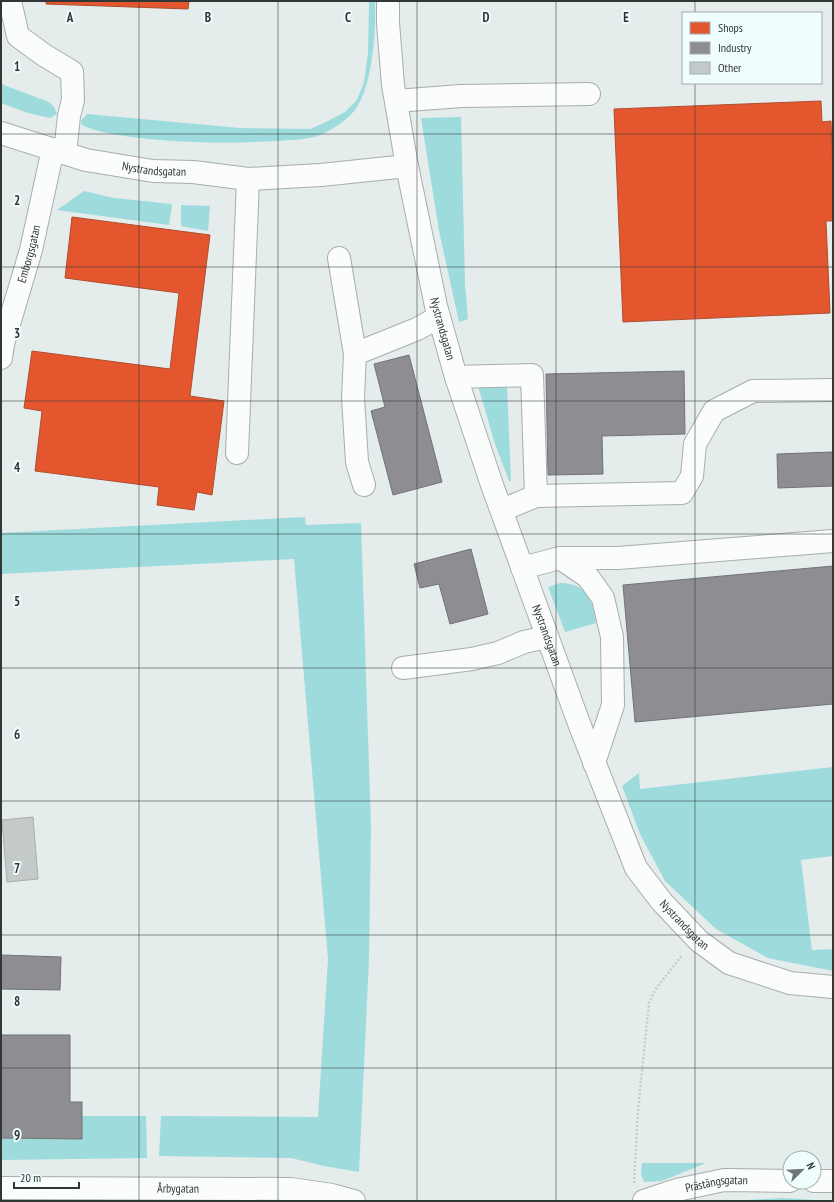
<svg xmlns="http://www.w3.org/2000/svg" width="834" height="1202" font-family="'PT Sans Narrow',sans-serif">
<rect width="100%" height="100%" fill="#e5ecec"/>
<path fill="#9edbdc" d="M369,1H375C376,30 373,86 355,110C346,121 332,130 318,136C305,140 290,140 276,141C228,144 179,143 131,137C113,134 99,133 82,125L81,121L87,114L240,128L310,129L326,122L345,112L357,100L364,82L368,53Z
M1,84L49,102L54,107L57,114L50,118L28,113L1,103Z
M461,117L465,284L468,319L459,322L439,231L421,118Z
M84,191L114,198L172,204L169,225L57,210Z
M181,205L210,206L208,231L181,226Z
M507,385L511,481H509L495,444L478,386Z
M305,517L306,525L361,523L371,827L369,959L359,1172L324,1166L291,1158L159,1156L161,1116L318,1117L328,959L294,559L1,574V533Z
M560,583C589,584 592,599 596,623L565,632L548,587Z
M833,767V856L801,860L812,950L833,949V971L768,958L716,929L665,881L640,834L622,786L639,773L640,789Z
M82,1116H146L147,1158L1,1160V1138L82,1139Z
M642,1163H706L662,1181L644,1182L641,1174Z
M783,1198L833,1201H728Z"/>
<path fill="#e4572e" stroke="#ae4d30" d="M46,1H189L188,9L46,4Z
M821,101L822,122L831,121L833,177V221H826L830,313L623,322L614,109Z
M72,217L210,235L190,396L224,401L212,495L197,492L194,510L157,505L159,487L35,471L42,411L24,408L32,351L170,369L179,293L65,278Z"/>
<path fill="#8d8d92" stroke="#717376" d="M409,355L442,482L393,495L371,411L385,407L374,364Z
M684,371L685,434L602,436L603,474L548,475L546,374Z
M833,452V486L778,488L777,454Z
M471,549L488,614L450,624L439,584L420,588L414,564Z
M833,566V704L635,722L623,585Z
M1,955L61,957L60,990L1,989Z
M1,1035H70V1102H82V1139L1,1138Z"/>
<path fill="#c4c9c9" stroke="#a9aeae" d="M33,817L38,879L7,882L2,820Z"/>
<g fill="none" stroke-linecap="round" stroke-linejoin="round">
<g stroke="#a8adad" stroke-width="24">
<g id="minor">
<path d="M10,1L18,36L44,55L72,72L73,100L69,116L65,153"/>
<path id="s1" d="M388,1V23L393,85L407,166L436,306L456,377L492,485L580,726L636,868L662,902L699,941L729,963L790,983L833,987"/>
<path d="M396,101L461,96L589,94"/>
<path id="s2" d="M1,133L86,160L153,171L193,172L248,179L321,175L407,166"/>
<path d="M339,258L355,354L353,398L357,462L364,485"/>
<path d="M355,354L417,329L439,317"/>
<path id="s3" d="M1,358L3,344L31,250L53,149"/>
<path d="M456,377L532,375L536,496L502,510"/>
<path d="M237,453L248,179"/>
<path d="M536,496L682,493L692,476L695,444L714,411L753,391L833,390"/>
<path d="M560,558L588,577L603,598L612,637L613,705L594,763"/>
<path d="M522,568L560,558H618L833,541"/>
<path d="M403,668L472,659L498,653L524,642L547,637"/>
<path d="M814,1181H833"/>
<path id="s4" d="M1,1188L291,1189L332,1195L354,1201"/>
<path id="s5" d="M644,1201L677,1190L724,1180L790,1181"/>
</g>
</g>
<path stroke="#c8cbcb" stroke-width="2.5" stroke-dasharray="2 2" stroke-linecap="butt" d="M634,1183L638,1110L649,1003L655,990L682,955"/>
<use href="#minor" stroke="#fbfcfc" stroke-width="22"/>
</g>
<path fill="none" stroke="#313636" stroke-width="1" stroke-opacity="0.55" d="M139,1V1201M278,1V1201M417,1V1201M556,1V1201M695,1V13M695,83V1201M1,134H833M1,267H833M1,401H833M1,534H833M1,668H833M1,801H833M1,935H833M1,1068H833"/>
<g text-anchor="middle" stroke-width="4" stroke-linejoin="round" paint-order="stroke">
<g font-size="12" fill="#313636" stroke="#f0fdfd">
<text dy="4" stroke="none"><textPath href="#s2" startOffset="158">Nystrandsgatan</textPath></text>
<text dy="4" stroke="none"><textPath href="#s3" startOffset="108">Emborgsgatan</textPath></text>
<text dy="4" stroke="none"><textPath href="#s1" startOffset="333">Nystrandsgatan</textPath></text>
<text dy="4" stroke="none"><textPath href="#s1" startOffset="657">Nystrandsgatan</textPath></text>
<text dy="4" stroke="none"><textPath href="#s1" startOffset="981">Nystrandsgatan</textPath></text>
<text dy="4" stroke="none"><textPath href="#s5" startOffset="75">Prästängsgatan</textPath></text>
<text dy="4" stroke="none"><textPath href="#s4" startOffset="177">Årbygatan</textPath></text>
</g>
</g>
<g font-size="13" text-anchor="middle" font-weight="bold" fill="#313636" stroke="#f0fdfd" stroke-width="4" stroke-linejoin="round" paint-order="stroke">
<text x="70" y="22">A</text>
<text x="208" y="22">B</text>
<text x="348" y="22">C</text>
<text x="486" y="22">D</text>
<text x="626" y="22">E</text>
<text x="17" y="71">1</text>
<text x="17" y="205">2</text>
<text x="17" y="338">3</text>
<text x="17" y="472">4</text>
<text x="17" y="606">5</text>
<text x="17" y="739">6</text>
<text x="17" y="873">7</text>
<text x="17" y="1006">8</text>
<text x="17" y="1140">9</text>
</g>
<rect width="834" height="1202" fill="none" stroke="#313636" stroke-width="4"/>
<rect x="682" y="12" width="140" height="72" fill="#f0fdfd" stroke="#a4adad"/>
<rect x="690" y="22" width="20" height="12" fill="#e4572e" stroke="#a4adad"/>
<text x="718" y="32" font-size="12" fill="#313636">Shops</text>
<rect x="690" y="42" width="20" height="12" fill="#8d8d92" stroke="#a4adad"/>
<text x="718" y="52" font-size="12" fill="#313636">Industry</text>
<rect x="690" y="62" width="20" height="12" fill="#c4c9c9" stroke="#a4adad"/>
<text x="718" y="72" font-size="12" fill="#313636">Other</text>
<g transform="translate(802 1170) rotate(66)"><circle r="19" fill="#f0fdfd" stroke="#a4adad"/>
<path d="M0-3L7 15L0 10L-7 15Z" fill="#707676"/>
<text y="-6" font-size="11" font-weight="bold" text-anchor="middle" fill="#313636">N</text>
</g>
<path d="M14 1182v6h65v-6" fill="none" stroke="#313636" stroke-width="2"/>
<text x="20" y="1182" font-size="12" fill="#313636" stroke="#f0fdfd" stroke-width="3" paint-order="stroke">20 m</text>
</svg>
